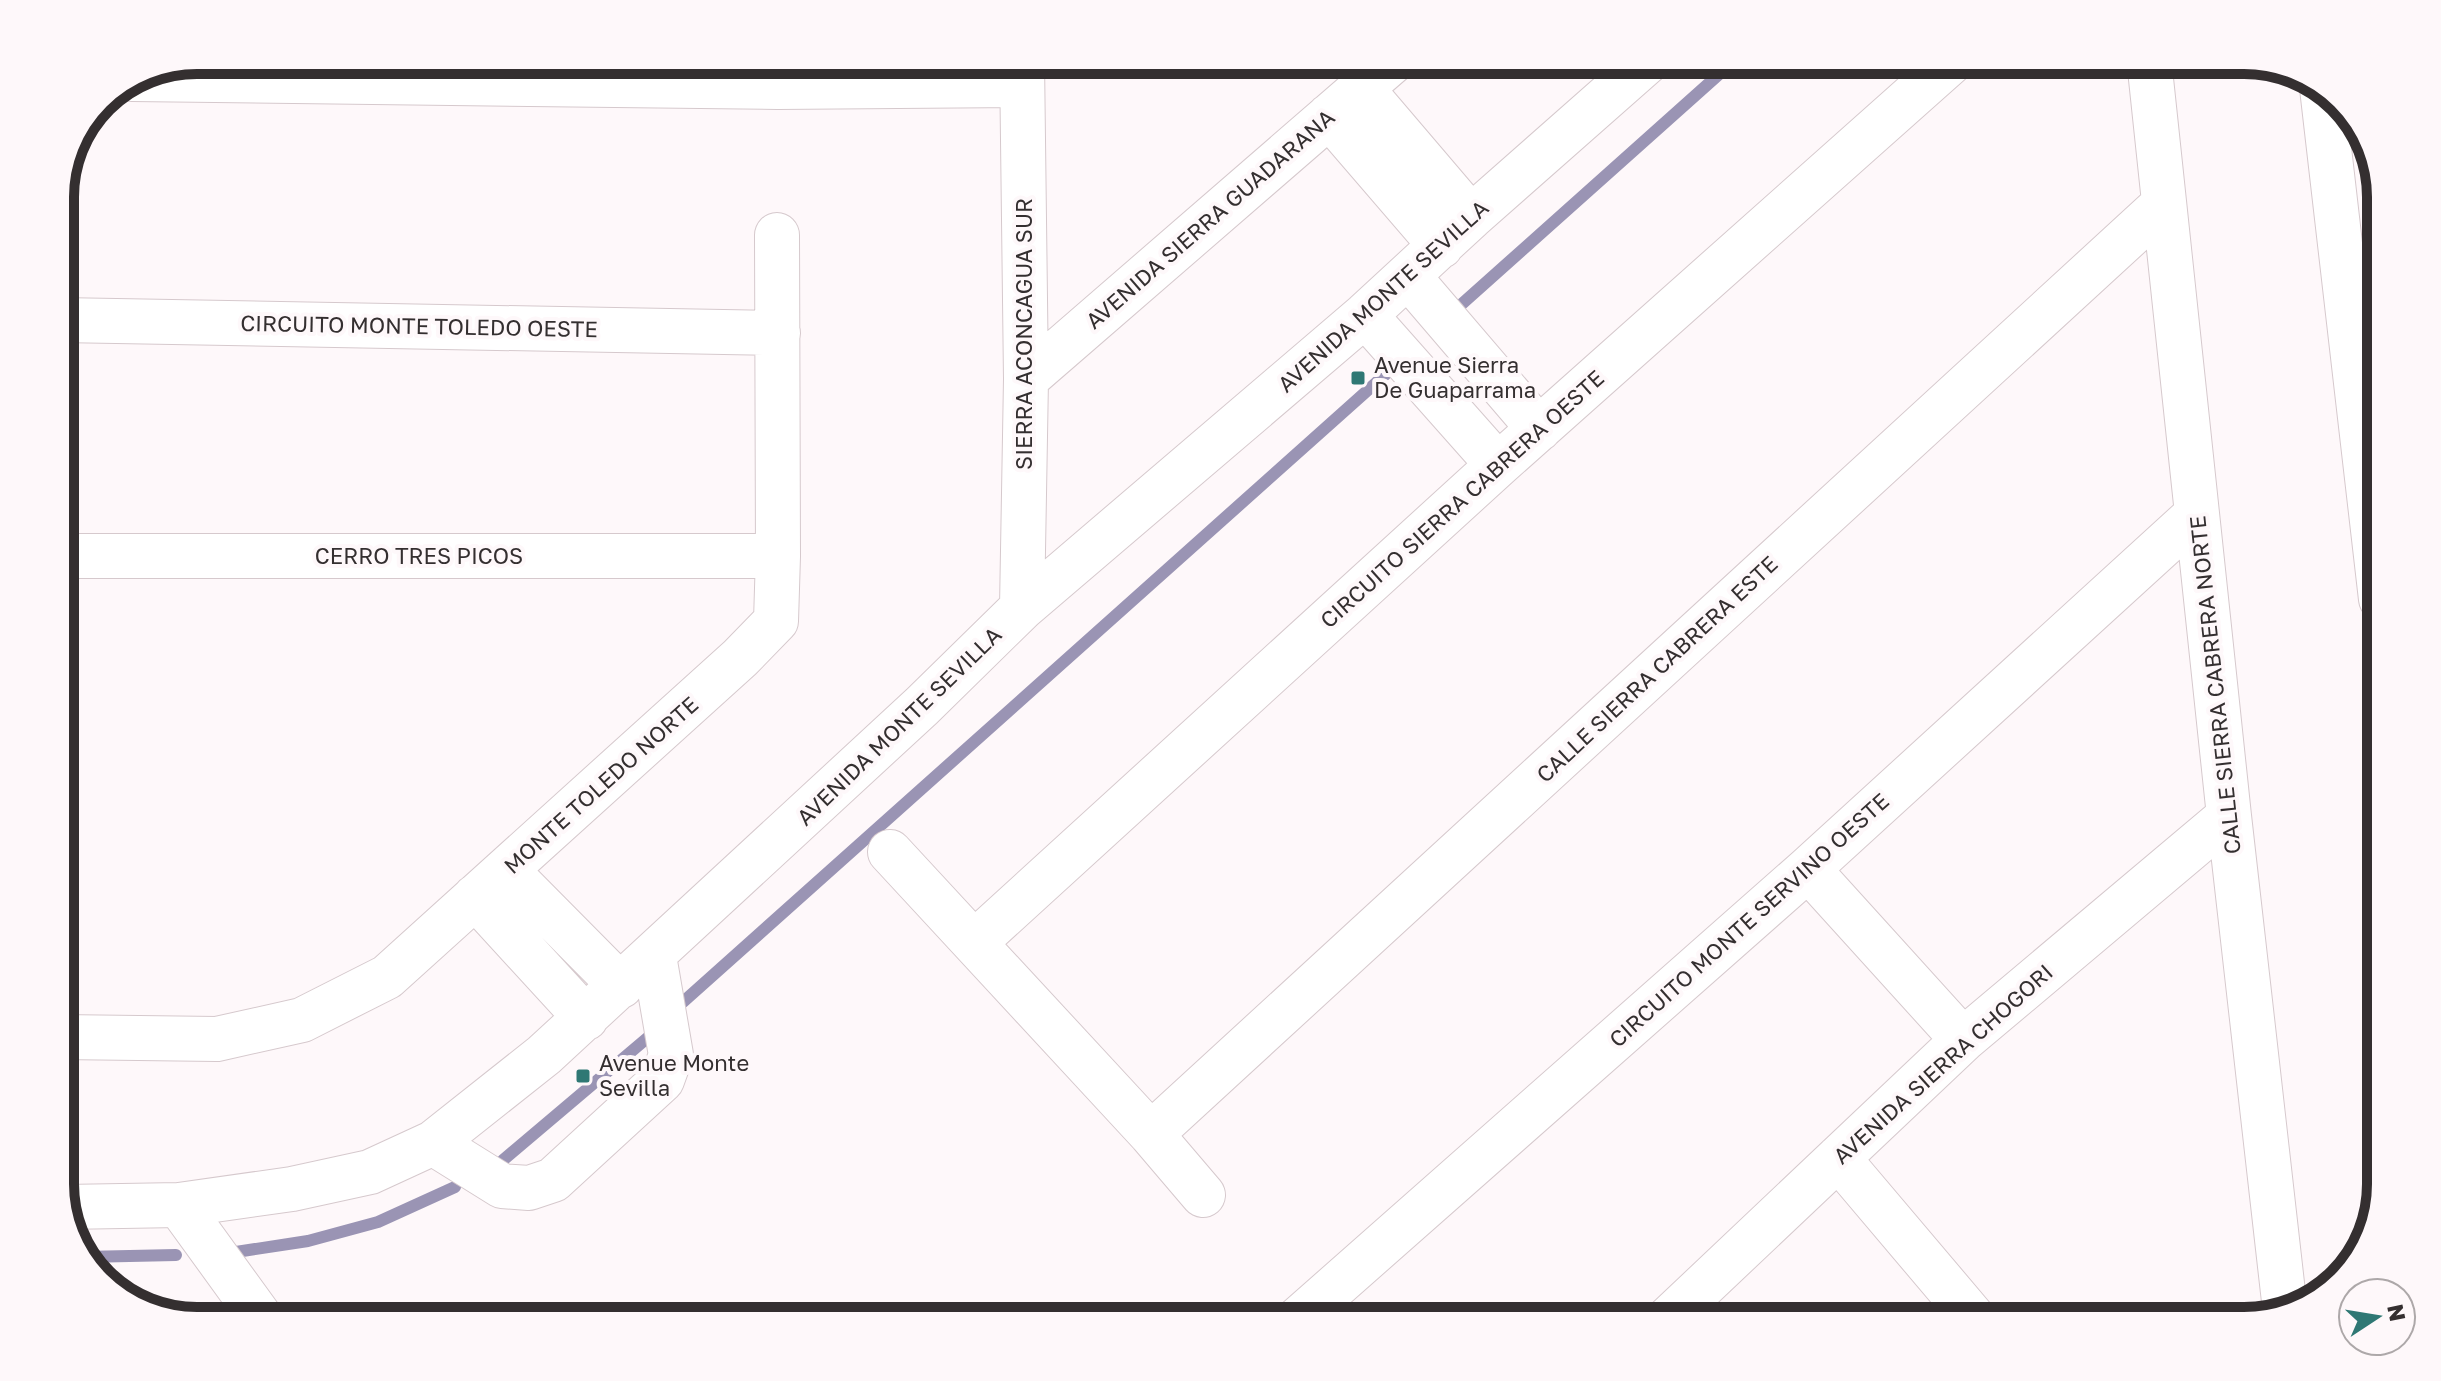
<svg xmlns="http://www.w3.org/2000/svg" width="2441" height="1381" font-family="'Golos Text',sans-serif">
<rect width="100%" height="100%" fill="#fef8fa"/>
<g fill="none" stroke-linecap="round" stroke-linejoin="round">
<path stroke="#9a94b4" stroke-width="12" d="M2375,169L2381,225
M1454,311L1735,60
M683,1002L1387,373
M503,1160L652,1034
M236,1252L308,1241L378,1222L455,1187
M83,1257L176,1255"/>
<g stroke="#d6c9cd" stroke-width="46">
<path id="minor" d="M1022,60L1026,379L1022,608
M2149,60L2229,816L2285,1310
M132,79L778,87L1022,85
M1361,88L1471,217
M2322,88L2381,599
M1329,116L1441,246
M1408,276L1539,429
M1365,315L1498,465
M60,320L778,333
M1026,379L1394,60
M60,556H778
M890,852L1151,1134L1203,1195
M1808,869L1963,1040
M507,871L621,986
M475,897L586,1018
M975,942L1498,465L1953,60
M60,1037L217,1039L302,1020L387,977L740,658L776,621L778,556L777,235
M1151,1134L2164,204
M433,1143L502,1186L529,1188L553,1180L662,1080L671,1055L654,956
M1838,1158L1976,1321
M179,1205L263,1321
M65,1207L179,1205L292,1189L370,1172L433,1143L544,1055L922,706L1022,608L1365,315L1471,217L1649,60
M1296,1321L1808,869L2197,514
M1666,1321L1963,1040L2229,816"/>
</g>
<use href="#minor" stroke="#fff" stroke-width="44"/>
</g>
<g fill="#2f7874" stroke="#fef8fa" stroke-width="3">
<rect x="1350" y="370" width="16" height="16" rx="4"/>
<rect x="575" y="1068" width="16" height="16" rx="4"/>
</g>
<g text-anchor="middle" stroke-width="8" stroke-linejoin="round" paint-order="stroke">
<g font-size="22" fill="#342f30" stroke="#fef8fa">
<text transform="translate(1210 219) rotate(-41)" y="8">AVENIDA SIERRA GUADARANA</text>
<text transform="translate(1383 296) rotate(-42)" y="8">AVENIDA MONTE SEVILLA</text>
<text transform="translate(419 326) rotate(1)" y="8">CIRCUITO MONTE TOLEDO OESTE</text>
<text transform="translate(1024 334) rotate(-90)" y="8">SIERRA ACONCAGUA SUR</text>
<text transform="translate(1462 499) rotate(-42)" y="8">CIRCUITO SIERRA CABRERA OESTE</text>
<text x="419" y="564">CERRO TRES PICOS</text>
<text transform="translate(1657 669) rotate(-43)" y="8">CALLE SIERRA CABRERA ESTE</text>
<text transform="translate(2215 685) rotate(-96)" y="8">CALLE SIERRA CABRERA NORTE</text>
<text transform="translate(899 726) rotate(-44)" y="8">AVENIDA MONTE SEVILLA</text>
<text transform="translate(601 785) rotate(-42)" y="8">MONTE TOLEDO NORTE</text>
<text transform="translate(1749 920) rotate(-42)" y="8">CIRCUITO MONTE SERVINO OESTE</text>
<text transform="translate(1943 1064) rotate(-42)" y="8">AVENIDA SIERRA CHOGORI</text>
</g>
<g font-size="22" fill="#342f30" stroke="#fef8fa" text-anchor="start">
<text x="1374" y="373">Avenue Sierra<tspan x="1374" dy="25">De Guaparrama</tspan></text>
<text x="599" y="1071">Avenue Monte<tspan x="599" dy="25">Sevilla</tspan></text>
</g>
</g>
<path d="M0 0H2441V1381H0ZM197 74H2244A123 123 0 0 1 2367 197V1184A123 123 0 0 1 2244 1307H197A123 123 0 0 1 74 1184V197A123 123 0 0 1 197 74Z" fill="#fef8fa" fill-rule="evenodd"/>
<path fill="none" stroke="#342f30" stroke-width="10" d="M197 74H2244A123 123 0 0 1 2367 197V1184A123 123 0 0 1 2244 1307H197A123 123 0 0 1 74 1184V197A123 123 0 0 1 197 74Z"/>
<g transform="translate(2377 1317) rotate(78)"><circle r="38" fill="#fef8fa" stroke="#ada8a9" stroke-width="2"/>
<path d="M0-6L14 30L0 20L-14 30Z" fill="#2f7874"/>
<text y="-12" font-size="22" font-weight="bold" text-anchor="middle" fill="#342f30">N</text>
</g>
</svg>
